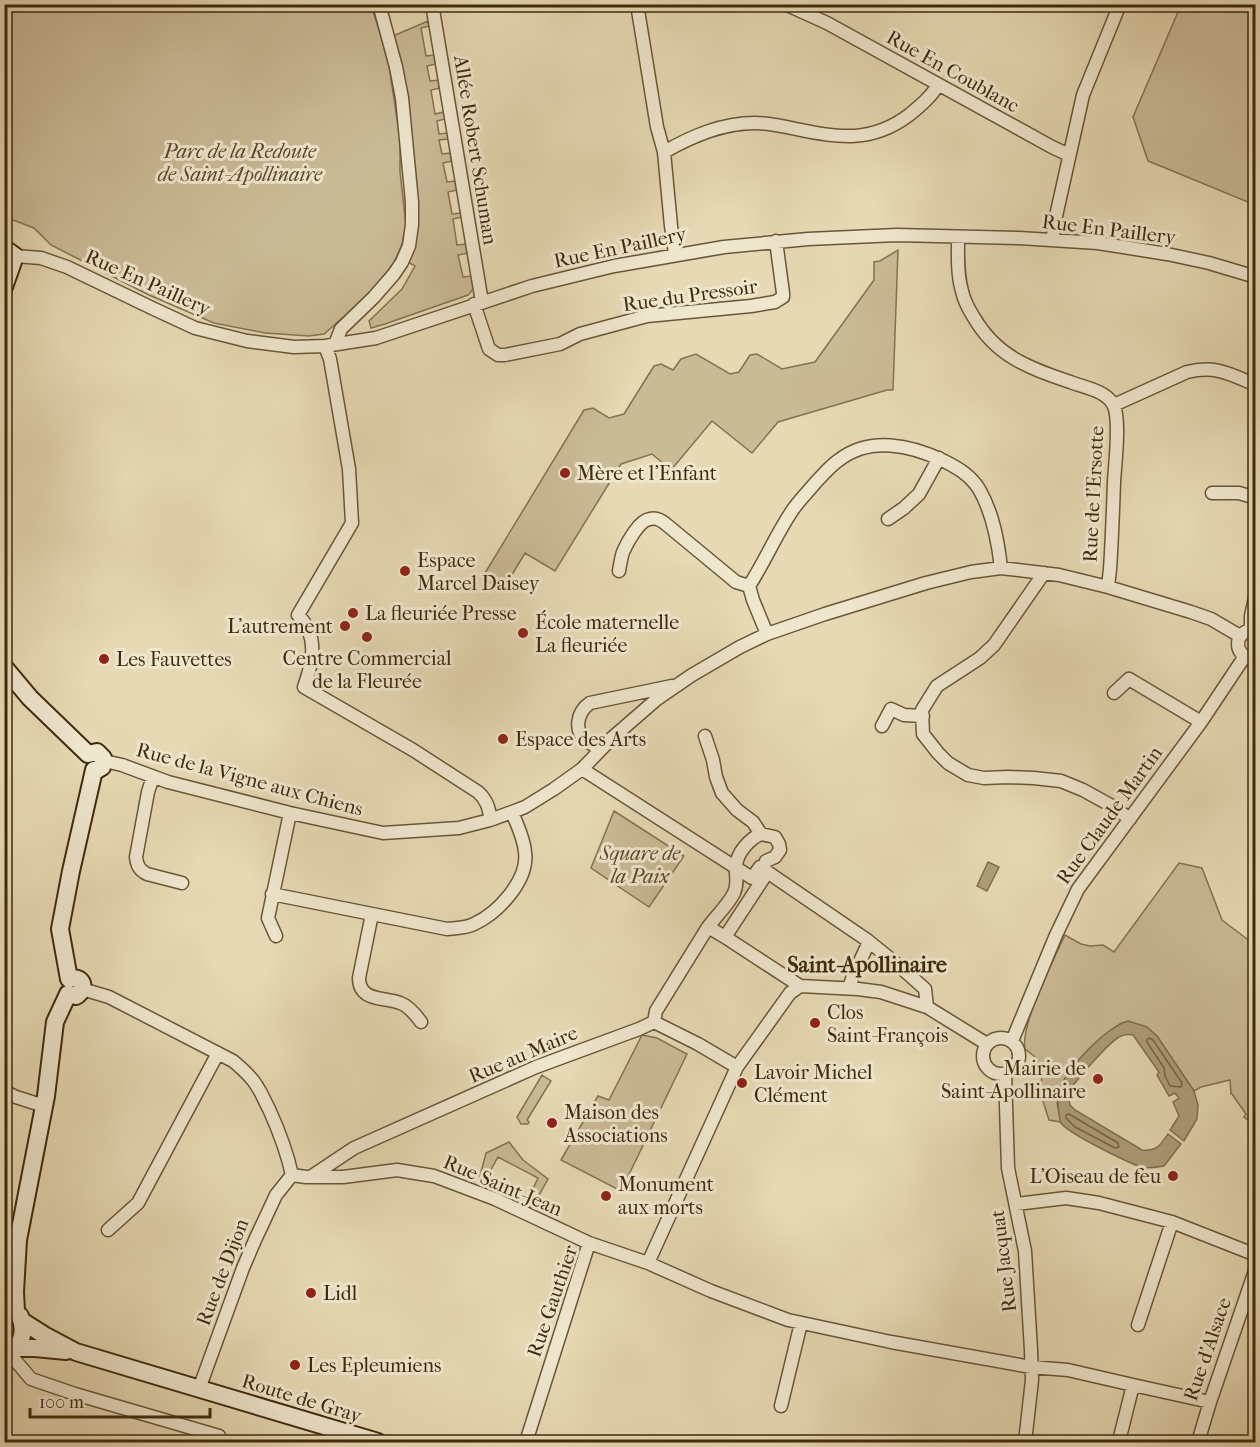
<svg xmlns="http://www.w3.org/2000/svg" width="1260" height="1447" font-family="'IM FELL French Canon',serif">
<rect width="100%" height="100%" fill="#e6d9b3"/>
<filter id="stains"><feTurbulence type="fractalNoise" baseFrequency=".00333" numOctaves="4"/><feColorMatrix values="0 0 0 0 .2 0 0 0 0 .09 0 0 0 0 .02 0 0 0 .5 -.17"/></filter>
<radialGradient id="worn" r=".72"><stop offset=".6" stop-color="#630" stop-opacity="0"/><stop offset="1" stop-color="#630" stop-opacity=".3"/></radialGradient>
<path fill="#cabb97" stroke="#847252" stroke-width="1.5" d="M4,5H371L381,36L389,66L400,139V172L406,225L402,244L394,263L372,292L324,334L309,336L265,333L214,323L149,295L51,245L34,228L5,217Z
M1181,5H1255V205L1148,161L1133,117Z
M428,21L429,26L421,28L426,56L434,55L436,64L427,66L430,81L439,80L440,88L431,90L435,114L444,112L445,119L437,121L439,134L448,133V139L439,140L442,154L450,153L452,161L443,163L447,182L456,181L457,190L448,192L452,214L461,213L462,217L453,219L457,245L466,244L468,253L458,255L463,277L472,276C474,284 475,289 468,295L385,324L371,328L369,321L402,289L415,266L406,261L414,247L393,36Z
M898,250L893,390H887L778,422L752,453L712,421L671,470L652,454L621,464L555,571L525,553L503,590L482,578L584,410L593,408L609,418L624,414L654,366L661,364L673,370L681,359L696,354L730,374L739,372L750,355L757,354L782,369L815,362L874,280V262L880,261Z
M614,811L684,856L649,907L591,868Z
M1179,863L1202,868L1222,920L1255,945L1256,1096C1253,1103 1255,1116 1255,1125L1244,1117L1246,1114L1232,1094H1231L1230,1080L1201,1087L1194,1091L1157,1036L1121,1023L1100,1039L1073,1066L1057,1103L1061,1122L1049,1120L1040,1092L1042,1075L1041,1069L1034,1056L1025,1049C1020,1025 1054,959 1065,935L1081,944L1090,946L1103,945L1114,952Z
M642,1035L657,1038L687,1054L621,1191L561,1160L598,1096L609,1100Z
M542,1075L551,1081L527,1120L529,1122L528,1124H521L517,1117Z
M509,1142L523,1160L548,1179L532,1208L525,1205L538,1178L498,1157L483,1184L478,1183L486,1153Z"/>
<path fill="#ad9e7a" stroke="#81704e" stroke-width="1.5" d="M988,862L999,867L987,891L977,886Z
M1128,1021L1147,1027L1157,1036L1194,1091L1198,1105L1197,1119L1184,1141L1170,1130L1179,1116L1173,1102L1179,1098L1175,1093L1169,1096L1157,1075L1159,1072L1133,1035C1128,1034 1124,1034 1119,1037C1109,1043 1075,1080 1070,1091C1068,1095 1069,1100 1070,1105L1075,1110L1142,1150C1157,1152 1160,1145 1168,1134L1181,1144L1164,1166C1157,1167 1148,1169 1141,1167C1127,1162 1069,1134 1061,1123C1060,1121 1060,1117 1059,1114C1058,1106 1057,1099 1059,1091C1066,1069 1105,1028 1128,1021Z"/>
<g fill="none" stroke-linecap="round" stroke-linejoin="round">
<path stroke="#766443" stroke-width="1.5" d="M1149,1038L1153,1040L1182,1083L1181,1087L1170,1086L1165,1076L1164,1068L1147,1042V1040Z
M1069,1114L1118,1143L1119,1147L1115,1148L1075,1127L1066,1118V1115Z"/>
<g stroke="#695636" stroke-width="15">
<path id="street" d="M432,4L482,302
M637,4L657,127L664,152L671,226L675,254
M785,4L827,23L1052,147L1069,155
M664,152C692,136 722,123 755,123C768,123 782,126 796,129C838,138 872,143 909,115C920,106 931,97 938,85
M958,237C958,255 957,274 962,291C964,301 968,308 973,316C997,358 1030,368 1073,383C1087,388 1105,391 1113,404C1121,418 1115,464 1114,482C1113,511 1112,540 1110,569L1108,587
M1053,240L1054,225L1083,95L1120,4
M15,256L41,258L67,267L152,308L195,328L247,341L294,347L325,346L376,338L532,286L614,266L724,247L808,239L897,235L1019,238L1098,243L1167,254L1209,263L1256,277
M474,304L489,349L498,355H505L560,344L580,334L647,316L751,306L775,302L783,297V293L776,241
M335,344L341,329L374,297L394,274L402,262L409,246L412,225V202L402,98L396,67L379,4
M325,346L330,359L349,469L352,523L298,615C319,636 313,662 304,687L413,750L478,792C487,800 490,809 490,820
M1114,405L1187,372C1216,365 1230,374 1256,385
M1212,493H1239L1256,498
M888,519L904,508L919,494L939,458
M619,571C620,565 621,558 623,552C627,543 639,520 650,519C657,517 662,521 667,525L736,582L749,586
M1044,573L994,645L980,658L937,686L922,710L923,734L938,753L948,763L968,775L984,778L1008,777L1034,778L1061,781L1083,790L1112,806L1130,819
M1251,630V616L1256,593
M1256,630C1232,628 1232,660 1256,658
M767,634L753,600L749,586C764,563 775,537 790,514C797,502 807,493 816,482C823,475 830,466 839,460C870,436 911,445 944,461C958,468 970,475 979,489C993,513 998,541 1001,568
M1114,693L1129,679L1201,722
M882,726L891,709L904,715L923,716
M705,736L713,760L716,777L722,793L737,810L753,822L761,834
M601,749C596,747 591,744 587,741C573,731 577,712 590,703L672,686
M104,761L122,765L168,782L290,813L383,833L459,828L490,820L512,812L525,807L554,789L582,769L612,738L657,699L692,675L740,647L767,634L825,614L926,583L971,572L1001,568L1059,575L1108,587L1191,612L1211,619L1240,636
M582,769L752,878L760,867L867,940L898,965L925,989L927,1007
M153,777L148,792L136,857C137,865 139,870 147,874L182,883
M761,834L775,837L779,844L780,850L775,857L766,861L763,869L765,876L725,937L708,927C716,916 728,905 734,893C739,882 735,878 736,866C737,853 749,839 761,834Z
M272,894L447,929C456,928 467,928 474,924C498,913 529,880 525,852C524,838 517,825 512,812
M372,914L359,978C359,1002 385,997 400,1003C409,1006 416,1015 421,1022
M276,936L268,918L290,813
M725,937L800,986
M849,988L853,976L869,942
M82,989L109,997L233,1061C239,1066 245,1071 250,1077C259,1086 263,1098 269,1109C279,1131 287,1152 292,1175
M654,1022L698,1044L737,1067
M983 1056a18 18 0 1 1 36 0a18 18 0 1 1-36 0Z
M1012,1041L1056,935L1078,889L1201,722L1245,656
M1005,1074L1008,1168L1025,1251L1031,1350L1032,1380L1025,1442
M4,1091L16,1097L44,1106
M292,1175L306,1177H343L397,1170L434,1176L495,1199L589,1243L648,1263L737,1067L790,993L800,986L858,989L881,992L927,1007L987,1044
M312,1176L354,1148L536,1067L639,1029L654,1022L656,1011L708,927
M1016,1204L1066,1198L1099,1203L1172,1222L1256,1255
M108,1230L138,1203L218,1053
M648,1263L711,1291L788,1320L891,1342L1031,1367L1068,1370L1133,1385L1210,1402
M1138,1325L1172,1222
M9,1353L31,1379L75,1394L219,1436
M199,1389L243,1268L255,1240L276,1195L292,1175
M781,1406L801,1323
M1120,1437L1133,1385
M526,1442L589,1243
M1198,1442L1210,1402L1256,1268"/>
</g>
<g stroke="#3f2a0c" stroke-width="20">
<path id="secondary" d="M4,248L15,256L4,287
M4,667L30,698L88,754
M88,754L97,752L103,758L102,767L97,770H94
M69,979L60,929L71,871L94,770
M68,994L76,996C88,988 82,975 69,979
M16,1311L15,1292L18,1240L46,1096L55,1022L68,994
M22,1321L44,1335L76,1352L378,1442
M16,1348H35L66,1351
M4,1354C22,1348 26,1333 20,1316"/>
</g>
<use href="#street" stroke="#efe6ce" stroke-width="12"/>
<use href="#secondary" stroke="#efe6ce" stroke-width="16"/>
</g>
<g fill="#8f2418" stroke="#efe6ce" stroke-width="2">
<circle cx="565" cy="473" r="6"/>
<circle cx="405" cy="571" r="6"/>
<circle cx="353" cy="613" r="6"/>
<circle cx="345" cy="626" r="6"/>
<circle cx="523" cy="633" r="6"/>
<circle cx="367" cy="637" r="6"/>
<circle cx="104" cy="659" r="6"/>
<circle cx="503" cy="739" r="6"/>
<circle cx="815" cy="1023" r="6"/>
<circle cx="1098" cy="1079" r="6"/>
<circle cx="742" cy="1083" r="6"/>
<circle cx="552" cy="1123" r="6"/>
<circle cx="1173" cy="1176" r="6"/>
<circle cx="606" cy="1196" r="6"/>
<circle cx="311" cy="1293" r="6"/>
<circle cx="295" cy="1365" r="6"/>
</g>
<g text-anchor="middle" stroke-width="6" stroke-linejoin="round" paint-order="stroke">
<g font-size="20" fill="#3f2a0c" stroke="#efe6ce">
<text transform="translate(953 71) rotate(29)" y="7">Rue En Coublanc</text>
<text transform="translate(476 150) rotate(81)" y="7">Allée Robert Schuman</text>
<text transform="translate(1109 229) rotate(7)" y="7">Rue En Paillery</text>
<text transform="translate(620 247) rotate(-12)" y="7">Rue En Paillery</text>
<text transform="translate(148 282) rotate(24)" y="7">Rue En Paillery</text>
<text transform="translate(690 295) rotate(-8)" y="7">Rue du Pressoir</text>
<text transform="translate(1093 494) rotate(-87)" y="7">Rue de l'Ersotte</text>
<text transform="translate(250 779) rotate(15)" y="7">Rue de la Vigne aux Chiens</text>
<text transform="translate(1109 815) rotate(-54)" y="7">Rue Claude Martin</text>
<text transform="translate(523 1054) rotate(-23)" y="7">Rue au Maire</text>
<text transform="translate(503 1185) rotate(23)" y="7">Rue Saint-Jean</text>
<text transform="translate(1003 1261) rotate(-97)" y="7">Rue Jacquat</text>
<text transform="translate(222 1272) rotate(-69)" y="7">Rue de Dijon</text>
<text transform="translate(552 1301) rotate(-71)" y="7">Rue Gauthier</text>
<text transform="translate(1207 1349) rotate(-71)" y="7">Rue d'Alsace</text>
<text transform="translate(302 1398) rotate(17)" y="7">Route de Gray</text>
</g>
<g font-size="20" font-style="italic" fill="#5b4728" stroke="#efe6ce">
<text x="240" y="158">Parc de la Redoute<tspan x="240" dy="23">de Saint-Apollinaire</tspan></text>
<text x="640" y="860">Square de<tspan x="640" dy="23">la Paix</tspan></text>
</g>
<g font-size="20" fill="#3f2a0c" stroke="#efe6ce" text-anchor="start">
<text x="577" y="480">Mère et l'Enfant</text>
<text x="417" y="567">Espace<tspan x="417" dy="23">Marcel Daisey</tspan></text>
<text x="365" y="620">La fleuriée Presse</text>
<text x="535" y="629">École maternelle<tspan x="535" dy="23">La fleuriée</tspan></text>
<text x="333" y="633" text-anchor="end">L'autrement</text>
<text x="367" y="665" text-anchor="middle">Centre Commercial<tspan x="367" dy="23">de la Fleurée</tspan></text>
<text x="116" y="666">Les Fauvettes</text>
<text x="515" y="746">Espace des Arts</text>
<text x="827" y="1019">Clos<tspan x="827" dy="23">Saint-François</tspan></text>
<text x="1086" y="1075" text-anchor="end">Mairie de<tspan x="1086" dy="23">Saint-Apollinaire</tspan></text>
<text x="754" y="1079">Lavoir Michel<tspan x="754" dy="23">Clément</tspan></text>
<text x="564" y="1119">Maison des<tspan x="564" dy="23">Associations</tspan></text>
<text x="1161" y="1183" text-anchor="end">L'Oiseau de feu</text>
<text x="618" y="1191">Monument<tspan x="618" dy="23">aux morts</tspan></text>
<text x="323" y="1300">Lidl</text>
<text x="307" y="1372">Les Epleumiens</text>
</g>
<g font-size="22" font-weight="bold" fill="#3f2a0c" stroke="#efe6ce">
<text x="867" y="972">Saint-Apollinaire</text>
</g>
</g>
<rect width="1260" height="1447" fill="none" stroke="#e6d9b3" stroke-width="24"/>
<rect x="6" y="6" width="1248" height="1435" fill="none" stroke="#3f2a0c" stroke-width="3"/>
<rect x="12" y="12" width="1236" height="1423" fill="none" stroke="#3f2a0c" stroke-width="1.5"/>
<path d="M30 1408v9h180v-9" fill="none" stroke="#3f2a0c" stroke-width="3"/>
<text x="39" y="1408" font-size="18" fill="#3f2a0c" stroke="#efe6ce" stroke-width="4.5" paint-order="stroke">100 m</text>
<rect width="100%" height="100%" filter="url(#stains)"/>
<rect width="100%" height="100%" fill="url(#worn)"/>
</svg>
